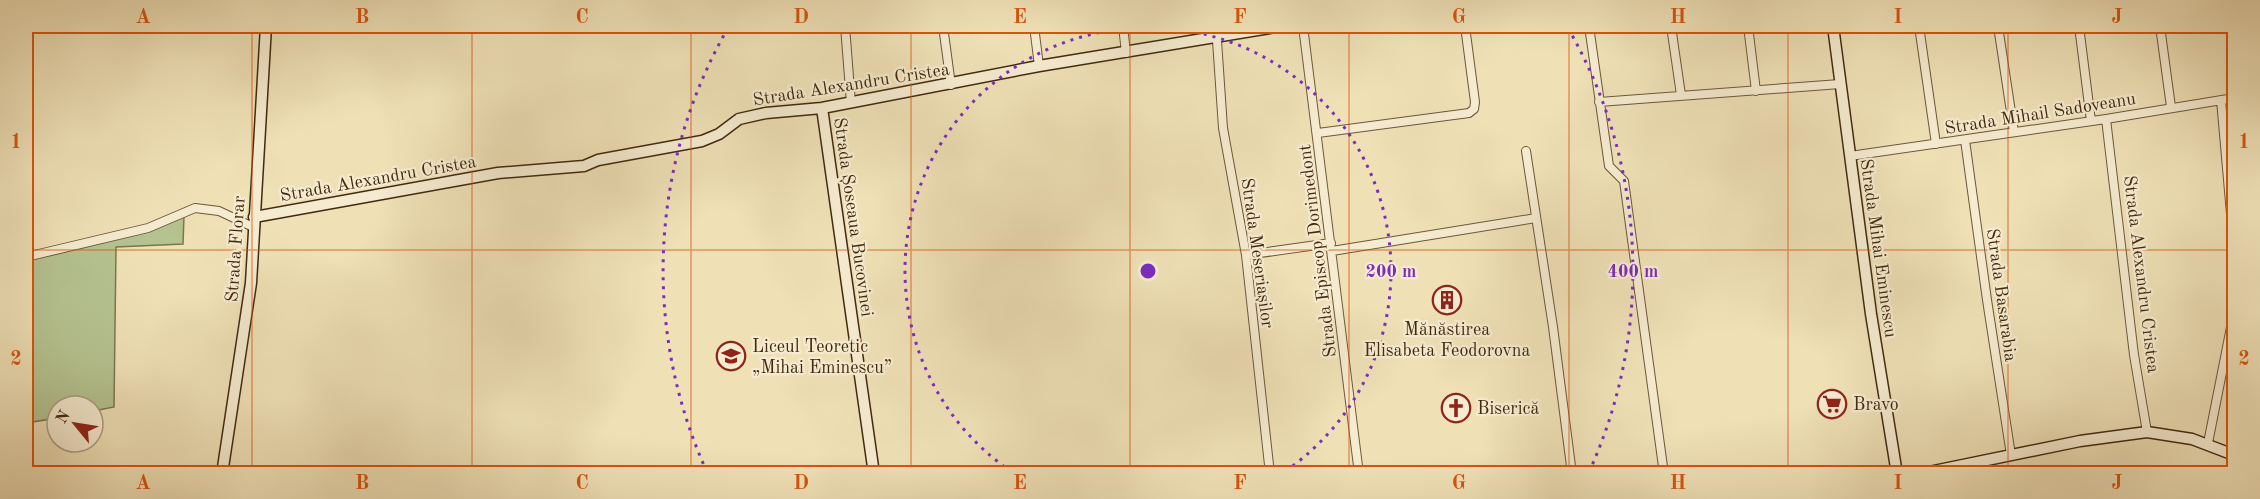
<svg xmlns="http://www.w3.org/2000/svg" width="2260" height="499" font-family="'Old Standard TT',serif">
<rect width="100%" height="100%" fill="#efe0b6"/>
<filter id="stains"><feTurbulence type="fractalNoise" baseFrequency=".00333" numOctaves="4"/><feColorMatrix values="0 0 0 0 .2 0 0 0 0 .09 0 0 0 0 .02 0 0 0 .5 -.17"/></filter>
<radialGradient id="worn" r=".72"><stop offset=".6" stop-color="#630" stop-opacity="0"/><stop offset="1" stop-color="#630" stop-opacity=".3"/></radialGradient>
<path fill="#b5c391" stroke="#7c764f" stroke-width="1.5" d="M184,216L183,244L116,247L114,407L93,411V406H57V418L26,423V261Z"/>
<g fill="none" stroke-linecap="round" stroke-linejoin="round">
<g stroke="#6e5737" stroke-width="10">
<path id="street" d="M845,26L851,103
M943,26L951,85
M1034,26L1039,66
M1123,26L1126,53
M1216,26L1223,128L1246,255L1270,474
M1303,26L1359,474
M1589,26L1609,166L1624,181L1664,474
M1671,26L1681,95
M1748,26L1756,91
M1919,26L1936,144
M1998,26L2014,132
M2079,26L2091,121
M2160,26L2171,107
M2221,100L2234,248
M1599,102L1840,84
M2106,119L2134,355L2147,432
M1318,133L1469,113L1474,109L1475,102L1465,26
M1965,140L1987,300L2011,455
M1526,151L1553,327L1572,474
M1850,156L2106,119L2234,98
M1332,251L1536,218
M1246,255L1331,243
M26,257L148,228L195,208L219,211L253,227
M2208,443L2234,312"/>
</g>
<g stroke="#43290d" stroke-width="13">
<path id="secondary" d="M1833,26L1871,314L1897,474
M822,108L874,474
M254,217L498,173L584,166L598,160L702,141L719,134L739,119L766,113L822,108L1039,66L1282,26
M222,474L251,283L266,26
M1919,474L2080,441L2147,432L2192,439L2234,455"/>
</g>
<use href="#street" stroke="#f5ebd0" stroke-width="8"/>
<use href="#secondary" stroke="#f5ebd0" stroke-width="10"/>
</g>
<path fill="none" stroke="#d8540c" stroke-width="1.5" stroke-opacity="0.55" d="M252,26V474M472,26V474M691,26V474M911,26V474M1130,26V474M1349,26V474M1569,26V474M1788,26V474M2008,26V474M26,250H2234"/>
<g fill="none" stroke="#7b2cbf" stroke-width="3" stroke-dasharray="3 6">
<path d="M1012 472A243 243 0 1 1 1284 472"/>
<path d="M707 472A485 485 0 0 1 728 28M1568 28A485 485 0 0 1 1589 472"/>
</g>
<defs>
<g id="building-ring" transform="scale(1.5)"><circle r="9.5" fill="#f5ebd0" stroke="#8f2418" stroke-width="1.5"/><path d="M-4-6H4V6H1V3H-1V6H-4ZM-2.5-4.3h1.7v1.8h-1.7ZM.8-4.3h1.7v1.8H.8ZM-2.5-1h1.7V.8h-1.7ZM.8-1h1.7V.8H.8Z" fill="#8f2418"/></g>
<g id="school-ring" transform="scale(1.5)"><circle r="9.5" fill="#f5ebd0" stroke="#8f2418" stroke-width="1.5"/><path d="M0-5L7-2L0 1L-7-2ZM-4 1L0 2.5L4 1V4Q0 6-4 4Z" fill="#8f2418"/></g>
<g id="supermarket-ring" transform="scale(1.5)"><circle r="9.5" fill="#f5ebd0" stroke="#8f2418" stroke-width="1.5"/><path d="M-6-5.5h2.5l.6 2H6L4.5 2H-2.5L-4.4-4H-6ZM-1.5 3.2a1.3 1.3 0 1 0 .1 0ZM3 3.2a1.3 1.3 0 1 0 .1 0Z" fill="#8f2418"/></g>
<g id="church-ring" transform="scale(1.5)"><circle r="9.5" fill="#f5ebd0" stroke="#8f2418" stroke-width="1.5"/><path d="M-1.2-6h2.4v3.5h3.3v2.4h-3.3V6h-2.4V-.1h-3.3v-2.4h3.3Z" fill="#8f2418"/></g>
</defs>
<g fill-rule="evenodd">
<use href="#building-ring" x="1447" y="300"/>
<use href="#school-ring" x="731" y="356"/>
<use href="#supermarket-ring" x="1832" y="404"/>
<use href="#church-ring" x="1456" y="408"/>
</g>
<g text-anchor="middle" stroke-width="4.5" stroke-linejoin="round" paint-order="stroke">
<g font-size="18" fill="#43290d" stroke="#f5ebd0">
<text transform="translate(851 84) rotate(-9)" y="6">Strada Alexandru Cristea</text>
<text transform="translate(2040 113) rotate(-9)" y="6">Strada Mihail Sadoveanu</text>
<text transform="translate(378 178) rotate(-10)" y="6">Strada Alexandru Cristea</text>
<text transform="translate(854 217) rotate(82)" y="6">Strada Șoseaua Bucovinei</text>
<text transform="translate(1879 248) rotate(82)" y="6">Strada Mihai Eminescu</text>
<text transform="translate(235 249) rotate(-86)" y="6">Strada Florar</text>
<text transform="translate(1317 251) rotate(-97)" y="6">Strada Episcop Dorimedont</text>
<text transform="translate(1258 253) rotate(82)" y="6">Strada Meseriașilor</text>
<text transform="translate(2142 274) rotate(83)" y="6">Strada Alexandru Cristea</text>
<text transform="translate(2002 295) rotate(82)" y="6">Strada Basarabia</text>
</g>
<g font-size="18" fill="#43290d" stroke="#f5ebd0" text-anchor="start">
<text x="1447" y="335" text-anchor="middle">Mănăstirea<tspan x="1447" dy="21">Elisabeta Feodorovna</tspan></text>
<text x="752" y="352">Liceul Teoretic<tspan x="752" dy="21">„Mihai Eminescu”</tspan></text>
<text x="1853" y="410">Bravo</text>
<text x="1477" y="414">Biserică</text>
</g>
</g>
<circle cx="1148" cy="271" r="9" fill="#7b2cbf" stroke="#f5ebd0" stroke-width="3"/>
<g font-size="18" text-anchor="middle" font-weight="bold" fill="#7b2cbf" stroke="#f5ebd0" stroke-width="4.5" stroke-linejoin="round" paint-order="stroke">
<text x="1391" y="277">200 m</text>
<text x="1633" y="277">400 m</text>
</g>
<rect width="2260" height="499" fill="none" stroke="#efe0b6" stroke-width="66"/>
<g transform="translate(75 424) rotate(300)"><circle r="28" fill="#f5ebd0" stroke="#ae9d82" stroke-width="1.5"/>
<path d="M0-4.5L10 22L0 15L-10 22Z" fill="#8f2418"/>
<text y="-9" font-size="16" font-weight="bold" text-anchor="middle" fill="#43290d">N</text>
</g>
<rect x="33" y="33" width="2194" height="433" fill="none" stroke="#d8540c" stroke-width="2"/>
<g font-size="20" text-anchor="middle" font-weight="bold" fill="#d8540c">
<text x="143" y="23">A</text>
<text x="362" y="23">B</text>
<text x="582" y="23">C</text>
<text x="801" y="23">D</text>
<text x="1020" y="23">E</text>
<text x="1240" y="23">F</text>
<text x="1459" y="23">G</text>
<text x="1678" y="23">H</text>
<text x="1898" y="23">I</text>
<text x="2117" y="23">J</text>
<text x="16" y="148">1</text>
<text x="2244" y="148">1</text>
<text x="16" y="365">2</text>
<text x="2244" y="365">2</text>
<text x="143" y="489">A</text>
<text x="362" y="489">B</text>
<text x="582" y="489">C</text>
<text x="801" y="489">D</text>
<text x="1020" y="489">E</text>
<text x="1240" y="489">F</text>
<text x="1459" y="489">G</text>
<text x="1678" y="489">H</text>
<text x="1898" y="489">I</text>
<text x="2117" y="489">J</text>
</g>
<rect width="100%" height="100%" filter="url(#stains)"/>
<rect width="100%" height="100%" fill="url(#worn)"/>
</svg>
